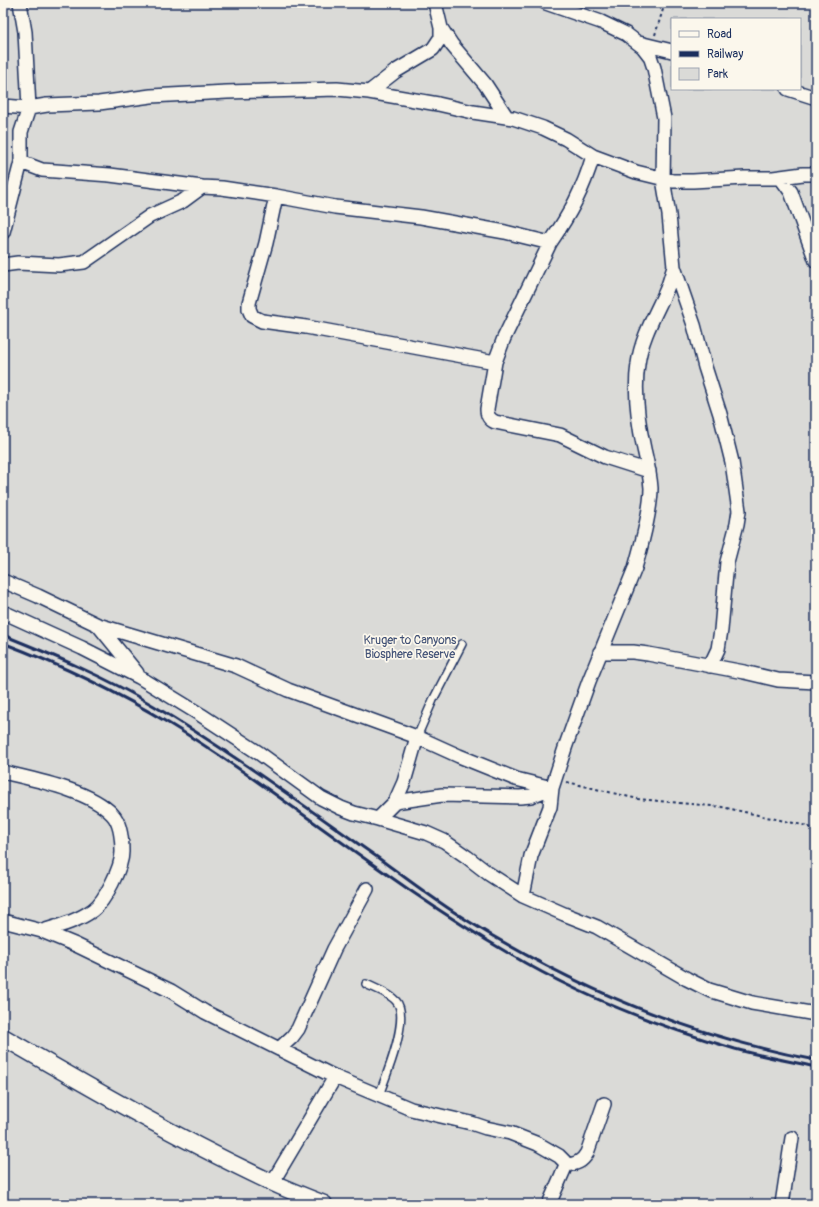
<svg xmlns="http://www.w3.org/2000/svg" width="819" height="1207" font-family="Pangolin,sans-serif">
<rect width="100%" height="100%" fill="#fbf7ec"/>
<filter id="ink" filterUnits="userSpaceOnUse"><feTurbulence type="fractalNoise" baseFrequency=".025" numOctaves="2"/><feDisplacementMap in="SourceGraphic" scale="8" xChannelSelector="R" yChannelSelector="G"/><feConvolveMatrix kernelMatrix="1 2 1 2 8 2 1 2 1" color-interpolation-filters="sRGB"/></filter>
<g filter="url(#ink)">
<path fill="#dadad7" stroke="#7a849a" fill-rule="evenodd" d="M3,3H816V1204H3ZM672,19H800V89H672Z"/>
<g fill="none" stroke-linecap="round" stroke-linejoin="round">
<g stroke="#1b2f5e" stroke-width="10">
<path id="service" d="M417,737L433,700L462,644
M366,984C376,989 389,993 396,1001C411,1017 386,1076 379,1095"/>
</g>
<g stroke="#1b2f5e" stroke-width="16">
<path id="minor" d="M546,3L601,22L626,34L643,47L650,56L654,68L664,118L663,179L669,215L674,267L694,325L705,367L720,414L732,462L739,511L737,524L727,562L721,630L718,649L710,666
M441,28L452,45L485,84L506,116
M639,43L672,51
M788,89L816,98
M369,92L396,71L433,49L441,37V28L435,3
M3,106L29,108L25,32L20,3
M21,162L42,170L110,175L202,187L222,188L276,196L335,207L421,217L505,232L550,243C570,214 583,190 593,156
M780,177L791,192L816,261
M276,196L266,243L249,303V309L252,316L262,321L306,327L495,362
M3,232L21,162V132L29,108L47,105L99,103L151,96L227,92L337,89L369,92L438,104L473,112L513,118L543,128L566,139L593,156L636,172L673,181H693L745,178H773L803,174H816
M550,243L504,338L495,362L487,409C487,416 489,419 495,422L560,435L605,457L649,471
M3,265L18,263L59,265L84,262L150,216L183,201L202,187
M3,581L38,596L98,625L236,666L288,690L417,737L459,756L516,779L552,788
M3,612L82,648L139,677L201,715L259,753L321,798L341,808L354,813L378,819L426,833L444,841L467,857L489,874L523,896L564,914L597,927L687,979L709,990L752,1003L816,1014
M98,625L137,673
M600,652H633L648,654L744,672L778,680L816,682
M3,772C35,780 89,790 112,814C121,823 122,840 122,852C122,867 105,901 93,910C78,921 59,926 42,931
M395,802L442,795L520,797L531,796L552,788
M378,819L395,802L404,782L417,737
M523,896L531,856L550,807L552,788L566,745L589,681L635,568C641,547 651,509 651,488C650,474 647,462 644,449C638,422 634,391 638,364C641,339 655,315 665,293C669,285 671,276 674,267
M3,921L42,931L76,945L171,991L205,1012L335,1077L411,1109L471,1123L486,1128L510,1133L538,1144L559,1156L564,1161L566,1165L549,1204
M279,1049L292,1037L298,1029L334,949L367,889
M566,1165C576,1164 582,1162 587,1153L604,1104
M272,1183L335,1077
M782,1204L792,1138"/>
</g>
<g stroke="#1b2f5e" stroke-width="19">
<path id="tertiary" d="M3,1037C91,1088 179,1139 271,1182C288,1190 306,1197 324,1204"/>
</g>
<path stroke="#1b2f5e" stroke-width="2" stroke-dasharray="3 3" stroke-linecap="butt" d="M655,35L665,3
M567,782L638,799L722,807L807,826L816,830"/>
<use href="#service" stroke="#fbf7ec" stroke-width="7"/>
<use href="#minor" stroke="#fbf7ec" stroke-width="13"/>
<use href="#tertiary" stroke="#fbf7ec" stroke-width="16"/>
<path stroke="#1b2f5e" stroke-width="3" d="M3,635C55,656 106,677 154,706C231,752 304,806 377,857C407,879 437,902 468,921C574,987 693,1037 816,1060
M3,643C61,665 117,692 170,724C215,751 258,782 301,813C368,861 436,911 508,953C578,995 657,1026 735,1049C761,1056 789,1061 816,1067"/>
</g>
</g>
<g text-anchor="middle" stroke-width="3.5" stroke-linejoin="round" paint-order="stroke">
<g font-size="12" fill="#415176" stroke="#fbf7ec">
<text x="410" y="644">Kruger to Canyons<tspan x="410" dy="14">Biosphere Reserve</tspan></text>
</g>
</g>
<rect width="819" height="1207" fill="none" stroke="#fbf7ec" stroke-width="16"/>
<rect x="8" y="8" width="803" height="1191" fill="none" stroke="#1b2f5e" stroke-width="1.5" filter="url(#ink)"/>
<rect x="671" y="18" width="130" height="72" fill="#fbf7ec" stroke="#a1a7b3"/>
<rect x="679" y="31" width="20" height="6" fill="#fbf7ec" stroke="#a1a7b3"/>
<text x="707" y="38" font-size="12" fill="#1b2f5e">Road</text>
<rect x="679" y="51" width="20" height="6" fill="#1b2f5e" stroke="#a1a7b3"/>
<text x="707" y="58" font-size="12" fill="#1b2f5e">Railway</text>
<rect x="679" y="68" width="20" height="12" fill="#dadad7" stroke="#a1a7b3"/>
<text x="707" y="78" font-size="12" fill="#1b2f5e">Park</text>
</svg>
